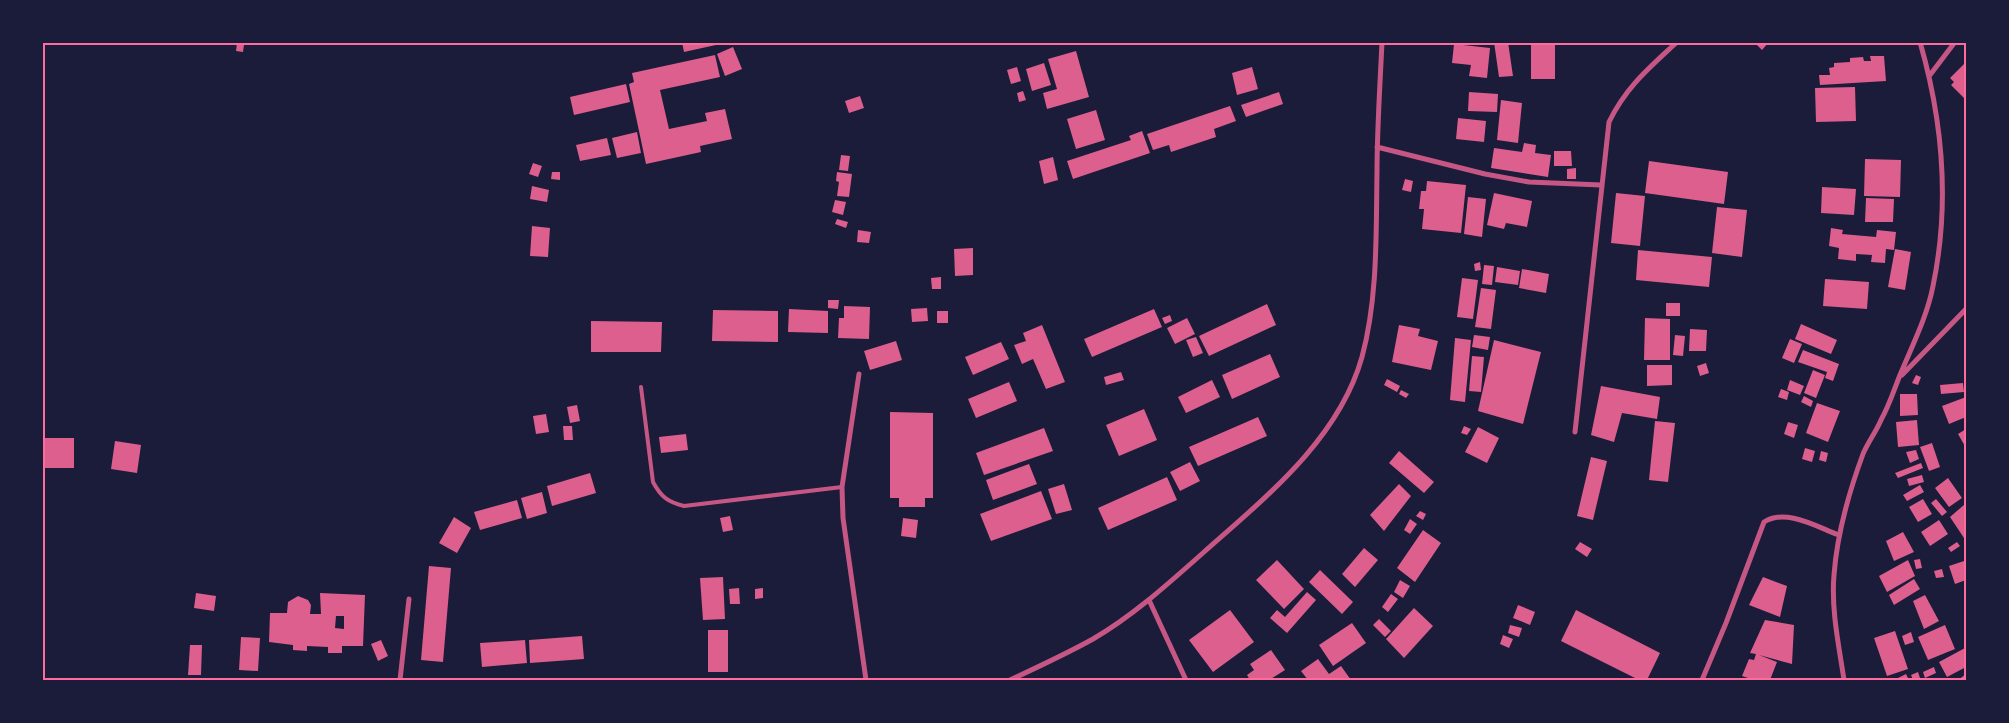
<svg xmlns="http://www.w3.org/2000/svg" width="2009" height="723" font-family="'Fira Sans',sans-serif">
<rect width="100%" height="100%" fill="#1b1b3a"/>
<path fill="#dd5f8e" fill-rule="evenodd" d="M682,42H725V43L684,52Z
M1494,42H1508L1513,76L1499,77Z
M1754,42H1769L1762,50Z
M237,43L244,45L243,52L236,51Z
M1454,44L1490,48L1487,78L1469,76L1471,65L1452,63Z
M1531,44H1555V79H1531Z
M733,47L742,69L725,76L717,54Z
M1076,51L1089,97L1047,109L1043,93L1057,89L1048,59Z
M715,55L720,77L660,90L669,129L707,121L705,113L725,109L732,139L700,146L701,152L646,164L629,84L634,82L632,73Z
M1870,56H1884L1886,81L1820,85L1819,75H1830L1829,68L1834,67V63L1850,62V58L1863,57L1864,61H1871Z
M1044,63L1051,85L1032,91L1026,69Z
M1965,63L1966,96L1964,98L1951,85L1954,82L1950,78Z
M1017,67L1021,81L1011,84L1007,70Z
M1252,67L1258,89L1237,95L1232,73Z
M626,84L630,102L574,115L570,97Z
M1855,87L1856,121L1816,122L1815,88Z
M1023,91L1026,100L1019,102L1017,93Z
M1279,92L1283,104L1246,117L1241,105Z
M1469,92L1498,94L1497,112L1468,111Z
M860,96L864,108L849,113L845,101Z
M1501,100L1522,103L1518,143L1497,140Z
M1230,106L1236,121L1214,129L1216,137L1171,152L1169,145L1153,150L1147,134Z
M1096,110L1105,140L1076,149L1067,119Z
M1458,118L1486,121L1484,142L1456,139Z
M1142,131L1150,153L1073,179L1067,161L1131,140L1129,136Z
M637,132L641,153L617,158L612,138Z
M607,138L611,155L580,161L576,145Z
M1524,143L1536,145L1535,153L1551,155L1548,177L1491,168L1494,148L1522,152Z
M1554,151H1571L1572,166H1554Z
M841,155L850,156L848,171L839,170Z
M1053,157L1058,180L1044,184L1039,161Z
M1865,159L1901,160L1900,197L1864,196Z
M1649,161L1728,172L1724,204L1645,193Z
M533,163L542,166L538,177L529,174Z
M1576,168V179H1567V169Z
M552,172H560V180L551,179Z
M837,172L852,174L849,197L837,196L839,182L836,181Z
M1405,179L1413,181L1411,192L1402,190Z
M1427,181L1466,185L1461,233L1422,229L1424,209H1419L1421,191H1426Z
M532,186L549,190L547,202L530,199Z
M1822,187L1856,189L1854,215L1821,213Z
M1494,193L1532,201L1527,227L1506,223L1504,229L1487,225Z
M1616,193L1645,196L1640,246L1611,243Z
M1468,197L1486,199L1482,237L1464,234Z
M1866,198L1894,199L1893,222H1865Z
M835,200L846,202L843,215L832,212Z
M1717,207L1747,210L1742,257L1712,253Z
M837,219L848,222L846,228L835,224Z
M532,226L550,228L548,257L530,256Z
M1831,228L1843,230L1842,234L1876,237L1877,230L1896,232L1894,250L1886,249L1885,263L1871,262L1872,255L1856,254V261L1838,259L1839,248L1829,246Z
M858,230L871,232L869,243L857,242Z
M973,248V275L955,276L954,249Z
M1895,249L1911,252L1905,290L1888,287Z
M1638,250L1712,257L1709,287L1636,280Z
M1480,262L1481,270L1475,271L1474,264Z
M1484,265L1494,266L1492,285L1482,284Z
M1497,267L1520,271L1518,285L1495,282Z
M1522,269L1549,274L1546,293L1519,288Z
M941,277V289H932L931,278Z
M1462,278L1478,280L1473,319L1457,317Z
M1825,279L1869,282L1867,309L1823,306Z
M1481,288L1496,290L1491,329L1475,327Z
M828,300H839L838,309L828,308Z
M1666,303H1680V316H1666Z
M1267,304L1276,325L1209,356L1199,336Z
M844,306L870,307L869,339L838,338L839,318H844Z
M927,308L928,321L912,322L911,309Z
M789,309L828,311V333L788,332Z
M1154,309L1162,327L1092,357L1084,339Z
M713,310L778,311V342L712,341Z
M937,311H948V323H937Z
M1170,315L1172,321L1165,324L1162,318Z
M1187,318L1195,334L1175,344L1167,328Z
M1645,318L1670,319V360H1644Z
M591,321L662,322L661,352H591Z
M1801,324L1837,340L1831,354L1795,339Z
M1042,325L1065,382L1046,389L1033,359L1022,364L1014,345L1026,341L1023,333Z
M1399,325L1420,329L1418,336L1438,341L1431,370L1392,362Z
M1690,329L1707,330L1706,351H1689Z
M1474,335L1490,337L1488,350L1472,347Z
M1675,335L1685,336L1683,356L1673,355Z
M1196,337L1203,353L1193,357L1186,340Z
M1455,338L1471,340L1465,402L1450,400Z
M1790,339L1802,344L1794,363L1782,358Z
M1494,340L1541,352L1523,424L1478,411Z
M896,341L902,360L870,370L864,351Z
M1001,342L1009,359L973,375L965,357Z
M1803,350L1839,364L1833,381L1825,378L1827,372L1798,362Z
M1270,354L1280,377L1232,399L1222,375Z
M1472,356L1484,357L1481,392L1469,391Z
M1706,363L1709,373L1700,376L1697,366Z
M1647,365H1672V385L1647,386Z
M1813,370L1825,375L1816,398L1804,393Z
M1121,372L1124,380L1106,385L1104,377Z
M1916,375L1921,377L1918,385L1912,383Z
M1387,379L1400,386L1397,392L1384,385Z
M1212,380L1220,397L1186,413L1178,397Z
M1790,380L1804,386L1800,395L1787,390Z
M1009,382L1017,401L976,418L968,399Z
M1963,383L1964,392L1941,394L1940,385Z
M1601,386L1660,397L1657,419L1622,413L1614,442L1591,435Z
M1781,389L1789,392L1787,400L1778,397Z
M1401,390L1409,394L1406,398L1399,394Z
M1900,394H1917L1918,415L1900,416Z
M1804,396L1813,401L1811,407L1801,402Z
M1966,397V417L1949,424L1942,406Z
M1817,403L1840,411L1828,442L1806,433Z
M577,405L580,421L570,423L567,407Z
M1144,409L1157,440L1119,456L1106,425Z
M890,412L933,413V498H925V507H899V498H890Z
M546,414L549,432L536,434L533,416Z
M1258,417L1267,436L1198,466L1189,447Z
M1917,420L1919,445L1898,447L1896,422Z
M1655,421L1675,423L1668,482L1649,480Z
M1788,422L1798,425L1794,438L1784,434Z
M563,426H572L573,440H564Z
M1464,426L1471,429L1467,435L1461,433Z
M1478,427L1499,438L1487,463L1465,452Z
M1044,428L1053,451L984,475L976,453Z
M1966,429V448L1958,434Z
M686,434L688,450L661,453L659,437Z
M42,438H74V468H42Z
M115,441L141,445L137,473L111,469Z
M1932,443L1940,467L1929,471L1920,447Z
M1805,448L1815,451L1812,462L1802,459Z
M1916,450L1919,459L1910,463L1906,452Z
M1399,451L1434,482L1424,493L1389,463Z
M1821,451L1828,453L1826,462L1819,460Z
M1591,457L1607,461L1593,520L1577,516Z
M1190,462L1200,481L1180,491L1170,472Z
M1921,463L1923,468L1898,478L1895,473Z
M1029,464L1037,484L993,500L986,480Z
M590,473L596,493L552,506L547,486Z
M1922,475L1924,482L1909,486L1907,479Z
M1167,477L1177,500L1108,530L1098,508Z
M1948,478L1962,498L1949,507L1935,488Z
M1064,484L1072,510L1056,514L1048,489Z
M1399,484L1411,496L1384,531L1370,515Z
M1920,485L1924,492L1907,501L1903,495Z
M1041,491L1052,519L991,541L980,514Z
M542,492L547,513L527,519L521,498Z
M1923,499L1932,514L1918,522L1909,507Z
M1936,499L1947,512L1942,516L1931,503Z
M517,500L522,518L480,530L474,512Z
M1965,504L1966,506V541L1950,517Z
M1420,511L1426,514L1423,520L1416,516Z
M730,516L733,530L723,532L720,518Z
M454,517L471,528L457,553L439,543Z
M903,518L918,520L916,538L901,536Z
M1410,519L1417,524L1410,534L1404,530Z
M1939,520L1948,534L1930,546L1921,532Z
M1423,530L1441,543L1415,582L1397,568Z
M1903,532L1914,552L1894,561L1886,541Z
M1580,542L1592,549L1587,557L1575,549Z
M1957,542L1960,546L1951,552L1948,548Z
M1364,548L1378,560L1355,587L1342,574Z
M1920,559L1922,568L1916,569L1914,560Z
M1277,560L1304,589L1284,609L1256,580Z
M1908,560L1915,576L1887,592L1879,576Z
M1964,561L1966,580L1955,584L1949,566Z
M429,566L451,568L443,662L421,660Z
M1942,569L1944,577L1936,578L1934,571Z
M1320,570L1353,602L1342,614L1309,582Z
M723,577L725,619L703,620L700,578Z
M1763,577L1787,586L1780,617L1749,605Z
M1914,579L1920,589L1894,605L1889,595Z
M1400,580L1410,586L1403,598L1394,592Z
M739,588L740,604H730L729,589Z
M763,588V598L755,599V589Z
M1307,592L1316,600L1287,633L1270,618L1277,610L1285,617Z
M196,593L216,596L214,611L194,608Z
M320,593L365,595L363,646H342V653H328V647L307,646V651L293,650V645L269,642L270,613H287L288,602L298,596L308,600L311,605L310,614H321ZM336,616H344V629L335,628Z
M1391,594L1398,599L1388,612L1382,607Z
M1925,595L1939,621L1924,629L1913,601Z
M1518,605L1535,612L1530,625L1513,618Z
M1414,608L1433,626L1404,658L1386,639Z
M1230,610L1254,642L1213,672L1189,640Z
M1576,610L1660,653L1647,680H1639L1561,641Z
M1379,619L1391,631L1385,637L1373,625Z
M1765,620L1794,625L1792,664L1759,655L1777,662L1770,680H1747L1748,678L1742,676L1749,659L1754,660L1756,654L1750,653Z
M1352,623L1366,643L1333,666L1319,645Z
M1510,625L1522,628L1519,637L1508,633Z
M1945,625L1955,649L1928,660L1918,637Z
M708,630H728V672H708Z
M1895,631L1908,669L1887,676L1874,638Z
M1911,632L1914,642L1905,645L1902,636Z
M1503,635L1513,639L1509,648L1500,644Z
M582,636L584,659L530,663L529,640Z
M241,637L260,638L258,671L239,670Z
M381,640L388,656L378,661L371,644Z
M525,640L527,663L482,667L480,643Z
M190,645H202L201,675H188Z
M1965,648L1966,667L1947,677L1939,662Z
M1271,650L1285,670L1269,680H1250L1247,675L1254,670L1250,664Z
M1318,659L1329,674L1341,666L1351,680H1308L1301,671Z
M1934,667L1936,673L1925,678L1923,672Z
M1918,672L1920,678L1913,680L1911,675Z
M1906,674L1909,680H1899L1898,678Z
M1966,674V680H1958Z"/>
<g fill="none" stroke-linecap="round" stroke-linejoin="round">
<path stroke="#c65784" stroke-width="4" d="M641,387L653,482C661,497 668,502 684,506L842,487"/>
<path stroke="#c65784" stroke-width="5" d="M1930,75L1955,42
M1377,147L1485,174L1529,182L1601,185
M859,374L842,487L843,518L866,680
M1902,375L1966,309
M1575,432L1609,122C1626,87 1649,68 1677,42
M1149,600L1186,680
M400,680L409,599
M1010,680C1038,667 1066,654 1093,639C1134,615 1169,583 1204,552C1266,497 1339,439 1362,357C1378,298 1376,232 1377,172C1377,129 1380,86 1382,42
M1702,680L1726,623L1764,522C1786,508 1817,527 1839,535
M1844,680C1839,646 1831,610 1834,575C1837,534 1849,492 1863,454C1868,442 1876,432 1881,420C1889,406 1894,390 1900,375C1912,346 1927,317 1933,286C1950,204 1943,122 1920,42"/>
</g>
<rect width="2009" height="723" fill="none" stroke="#1b1b3a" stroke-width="88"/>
<rect x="44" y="44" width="1921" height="635" fill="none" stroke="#ff6b9d" stroke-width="2"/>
</svg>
